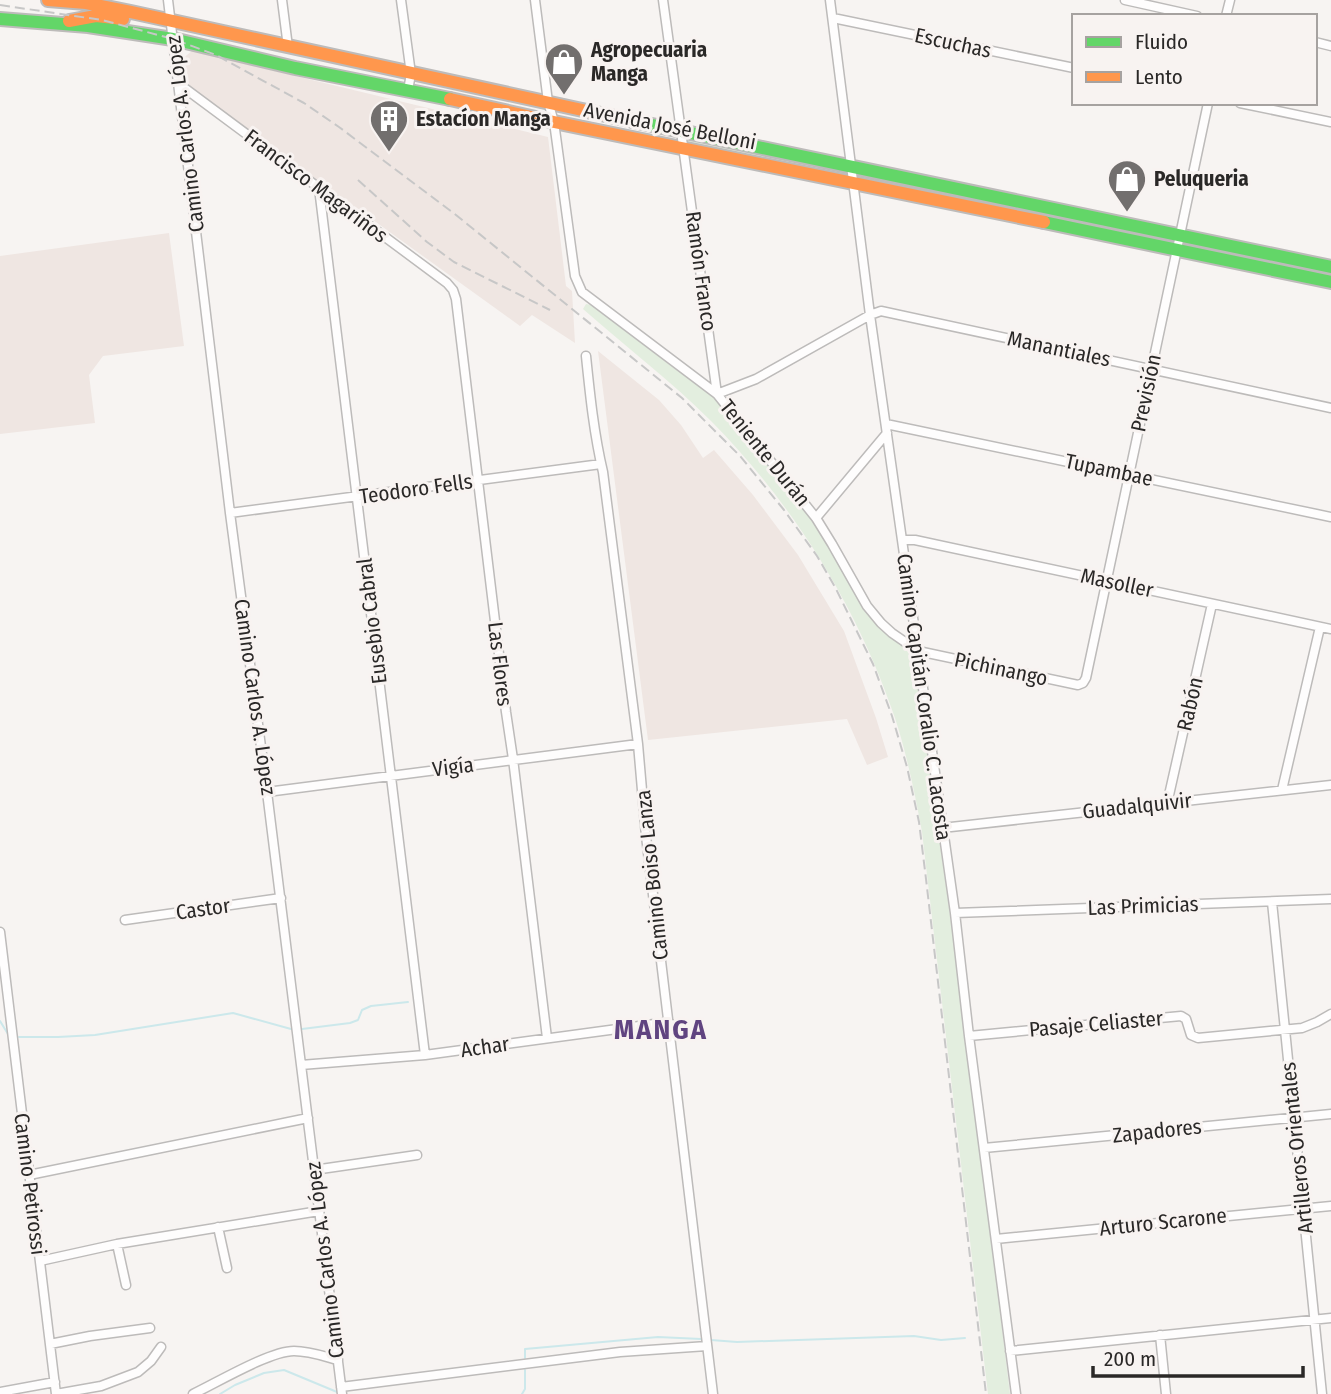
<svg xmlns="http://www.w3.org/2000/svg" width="1331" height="1394" font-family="'Fira Sans Condensed',sans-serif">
<rect width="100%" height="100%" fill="#f7f4f2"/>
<path fill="#efe6e2" d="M192,51L548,137L566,286L572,291L575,343L532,315L520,326L183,83L182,59Z
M169,233L184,346L103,356L89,375L95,423L0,434V256Z
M598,351L659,400L681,425L703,458L714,450L753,495L798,555L844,631L876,718L888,757L867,765L847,719L648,740Z"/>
<path fill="#e3eedf" d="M685,137L847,173V175L685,144Z
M855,174L1173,239V243L855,180Z
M1180,241L1331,271V279L1181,248Z
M586,304L592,305L675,369L700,385L713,396L758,448L810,515L869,615C883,631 903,642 914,660L964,1014L1010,1394H988L922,832C915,794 907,755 895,718C857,606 794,505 711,421C671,381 625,346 583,309Z"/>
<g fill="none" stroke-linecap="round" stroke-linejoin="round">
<path stroke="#cce8eb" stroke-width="2" d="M0,1021L8,1034
M302,1029L350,1023L358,1020L362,1010L371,1006L408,1002
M19,1037H58L95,1035L233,1013L291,1029
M711,1340L737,1342L914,1336L941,1340L965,1338
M525,1358V1349L658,1337L701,1339
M220,1394L235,1385L264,1373L284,1370L337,1392
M522,1394L525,1389V1370"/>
<g stroke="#bdbbba" stroke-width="11">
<path id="street" d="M168,0L230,513L267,792L342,1394
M282,0L288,47
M401,0L411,74L408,90
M535,0L548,102L554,122L575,276L582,292L717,394L816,518L832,544L867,606L881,623L892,633L918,651L1078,685L1083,683L1086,678L1208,103
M663,0L717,394L756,379L870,315L881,311L1331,408
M830,0L870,315L955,913L969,1036L1016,1394
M1125,0L1197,16
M1226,16L1230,0
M833,18L1074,68
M1315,42L1331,46
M179,84L447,283L453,290L456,299L506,712L513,759L547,1038
M1240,103L1331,122
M319,188L425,1055
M586,356C590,395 594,434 603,472L638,744L646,836L713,1394
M886,424L1331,517
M230,513L601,464
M816,518L887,433
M902,540H915L1331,629
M1282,790L1320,627
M267,792L638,744
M1167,804L1212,604
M942,828L1331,785
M1272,902L1322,1394
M955,913L1331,899
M125,920L281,898
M0,932L56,1394
M969,1036L1181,1016L1186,1019L1191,1035L1198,1038L1302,1028L1317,1022L1331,1014
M301,1065L425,1055L669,1022
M984,1148L1331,1114
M314,1170L417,1155
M29,1175L308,1118
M218,1227L227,1268
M996,1239L1331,1206
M117,1244L126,1285
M40,1261L117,1244L319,1211
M1160,1335L1166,1394
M50,1344L90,1336L150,1328
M1010,1351L1331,1318
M341,1387L620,1352L707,1346
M0,1392L55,1382
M56,1394L101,1386L138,1372L151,1361L161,1347
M193,1394C218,1382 270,1351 294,1351C309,1351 323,1356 338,1360"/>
</g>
<g stroke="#bdbbba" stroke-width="16">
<path id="fast" d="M0,19L88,26L173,39L295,68L450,99
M633,121L1331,267
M1044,222L1331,282"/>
</g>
<g stroke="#bdbbba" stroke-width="16">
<path id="slow" d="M48,0L86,3L131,12L633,121
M69,21L96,16L123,19
M450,99L554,122L1044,222"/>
</g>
<use href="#street" stroke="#fefdfd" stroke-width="8"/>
<use href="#fast" stroke="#63d668" stroke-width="12"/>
<use href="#slow" stroke="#ff974d" stroke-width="12"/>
<path stroke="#c7c7c7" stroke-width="2" stroke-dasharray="10 5" stroke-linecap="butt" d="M0,5L102,20L173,39L216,55L304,103L339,127L456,215L682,398L740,456L784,510L817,556L835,587L873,664L892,716L907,767L919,822L926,879L986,1394
M358,180L427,242L454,262L550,310"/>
</g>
<defs>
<g id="shop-pin" transform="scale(2.0125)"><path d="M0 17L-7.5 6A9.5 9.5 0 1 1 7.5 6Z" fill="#726f6e" stroke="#f8f3f1"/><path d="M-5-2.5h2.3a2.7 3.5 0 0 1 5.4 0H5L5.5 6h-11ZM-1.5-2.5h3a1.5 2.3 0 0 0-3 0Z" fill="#fff"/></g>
<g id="building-pin" transform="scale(2.0125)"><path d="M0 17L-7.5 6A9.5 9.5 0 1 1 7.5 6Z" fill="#726f6e" stroke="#f8f3f1"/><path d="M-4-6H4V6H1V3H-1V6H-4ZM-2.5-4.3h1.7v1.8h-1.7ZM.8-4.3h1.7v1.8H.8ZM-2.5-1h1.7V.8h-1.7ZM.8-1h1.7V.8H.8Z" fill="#fff"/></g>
</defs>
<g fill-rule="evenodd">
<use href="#shop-pin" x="564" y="62"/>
<use href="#building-pin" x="389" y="119"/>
<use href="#shop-pin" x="1127" y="179"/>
</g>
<g text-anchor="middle" stroke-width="6" stroke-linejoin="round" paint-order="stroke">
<g font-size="21" fill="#2a2827" stroke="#f8f3f1">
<text transform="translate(953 43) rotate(12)" y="7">Escuchas</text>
<text transform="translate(670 126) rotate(11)" y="7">Avenida José Belloni</text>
<text transform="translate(185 134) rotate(-97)" y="7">Camino Carlos A. López</text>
<text transform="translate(316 186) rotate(37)" y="7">Francisco Magariños</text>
<text transform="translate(701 271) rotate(82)" y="7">Ramón Franco</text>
<text transform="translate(1059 349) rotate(12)" y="7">Manantiales</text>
<text transform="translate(1146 393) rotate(-78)" y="7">Previsión</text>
<text transform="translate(765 453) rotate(51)" y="7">Teniente Durán</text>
<text transform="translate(1109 470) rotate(12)" y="7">Tupambae</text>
<text transform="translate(416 489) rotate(-8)" y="7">Teodoro Fells</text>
<text transform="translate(1117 583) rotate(12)" y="7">Masoller</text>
<text transform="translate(372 621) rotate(-97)" y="7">Eusebio Cabral</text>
<text transform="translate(500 664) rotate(83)" y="7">Las Flores</text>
<text transform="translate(1001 669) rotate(12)" y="7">Pichinango</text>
<text transform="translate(255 697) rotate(82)" y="7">Camino Carlos A. López</text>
<text transform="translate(924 697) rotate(82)" y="7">Camino Capitán Coralio C. Lacosta</text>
<text transform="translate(1190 704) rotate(-77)" y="7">Rabón</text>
<text transform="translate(453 767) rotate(-7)" y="7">Vigía</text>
<text transform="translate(1137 806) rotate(-6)" y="7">Guadalquivir</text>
<text transform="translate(652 875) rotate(-96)" y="7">Camino Boiso Lanza</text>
<text transform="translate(1143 906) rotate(-2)" y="7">Las Primicias</text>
<text transform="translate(203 909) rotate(-8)" y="7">Castor</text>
<text transform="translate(1096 1024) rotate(-5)" y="7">Pasaje Celiaster</text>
<text transform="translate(485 1047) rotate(-8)" y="7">Achar</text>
<text transform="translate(1157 1131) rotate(-6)" y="7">Zapadores</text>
<text transform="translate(1297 1148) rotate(-96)" y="7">Artilleros Orientales</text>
<text transform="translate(30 1184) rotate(83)" y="7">Camino Petirossi</text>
<text transform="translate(1163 1222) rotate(-6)" y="7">Arturo Scarone</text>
<text transform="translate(325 1260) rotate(-97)" y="7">Camino Carlos A. López</text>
</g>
<g font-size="21" font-weight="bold" fill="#2a2827" stroke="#f8f3f1" text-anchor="start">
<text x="591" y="57">Agropecuaria<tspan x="591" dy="24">Manga</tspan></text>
<text x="416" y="126">Estacíon Manga</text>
<text x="1154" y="186">Peluqueria</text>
</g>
<g font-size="28" font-weight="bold" letter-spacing="2" fill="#604480" stroke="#f8f3f1">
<text x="661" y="1039">MANGA</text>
</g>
</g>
<rect x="1072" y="14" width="245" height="91" fill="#f8f3f1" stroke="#a6a2a0" stroke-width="2"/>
<rect x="1086" y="37" width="35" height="10" fill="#63d668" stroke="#a6a2a0" stroke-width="2"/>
<text x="1135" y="49" font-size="21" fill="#2a2827">Fluido</text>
<rect x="1086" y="72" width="35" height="10" fill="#ff974d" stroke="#a6a2a0" stroke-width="2"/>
<text x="1135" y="84" font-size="21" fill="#2a2827">Lento</text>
<path d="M1093 1366v10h210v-10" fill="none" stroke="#2a2827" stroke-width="3.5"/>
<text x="1104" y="1366" font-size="21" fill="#2a2827" stroke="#f8f3f1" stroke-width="5" paint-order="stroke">200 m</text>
</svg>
